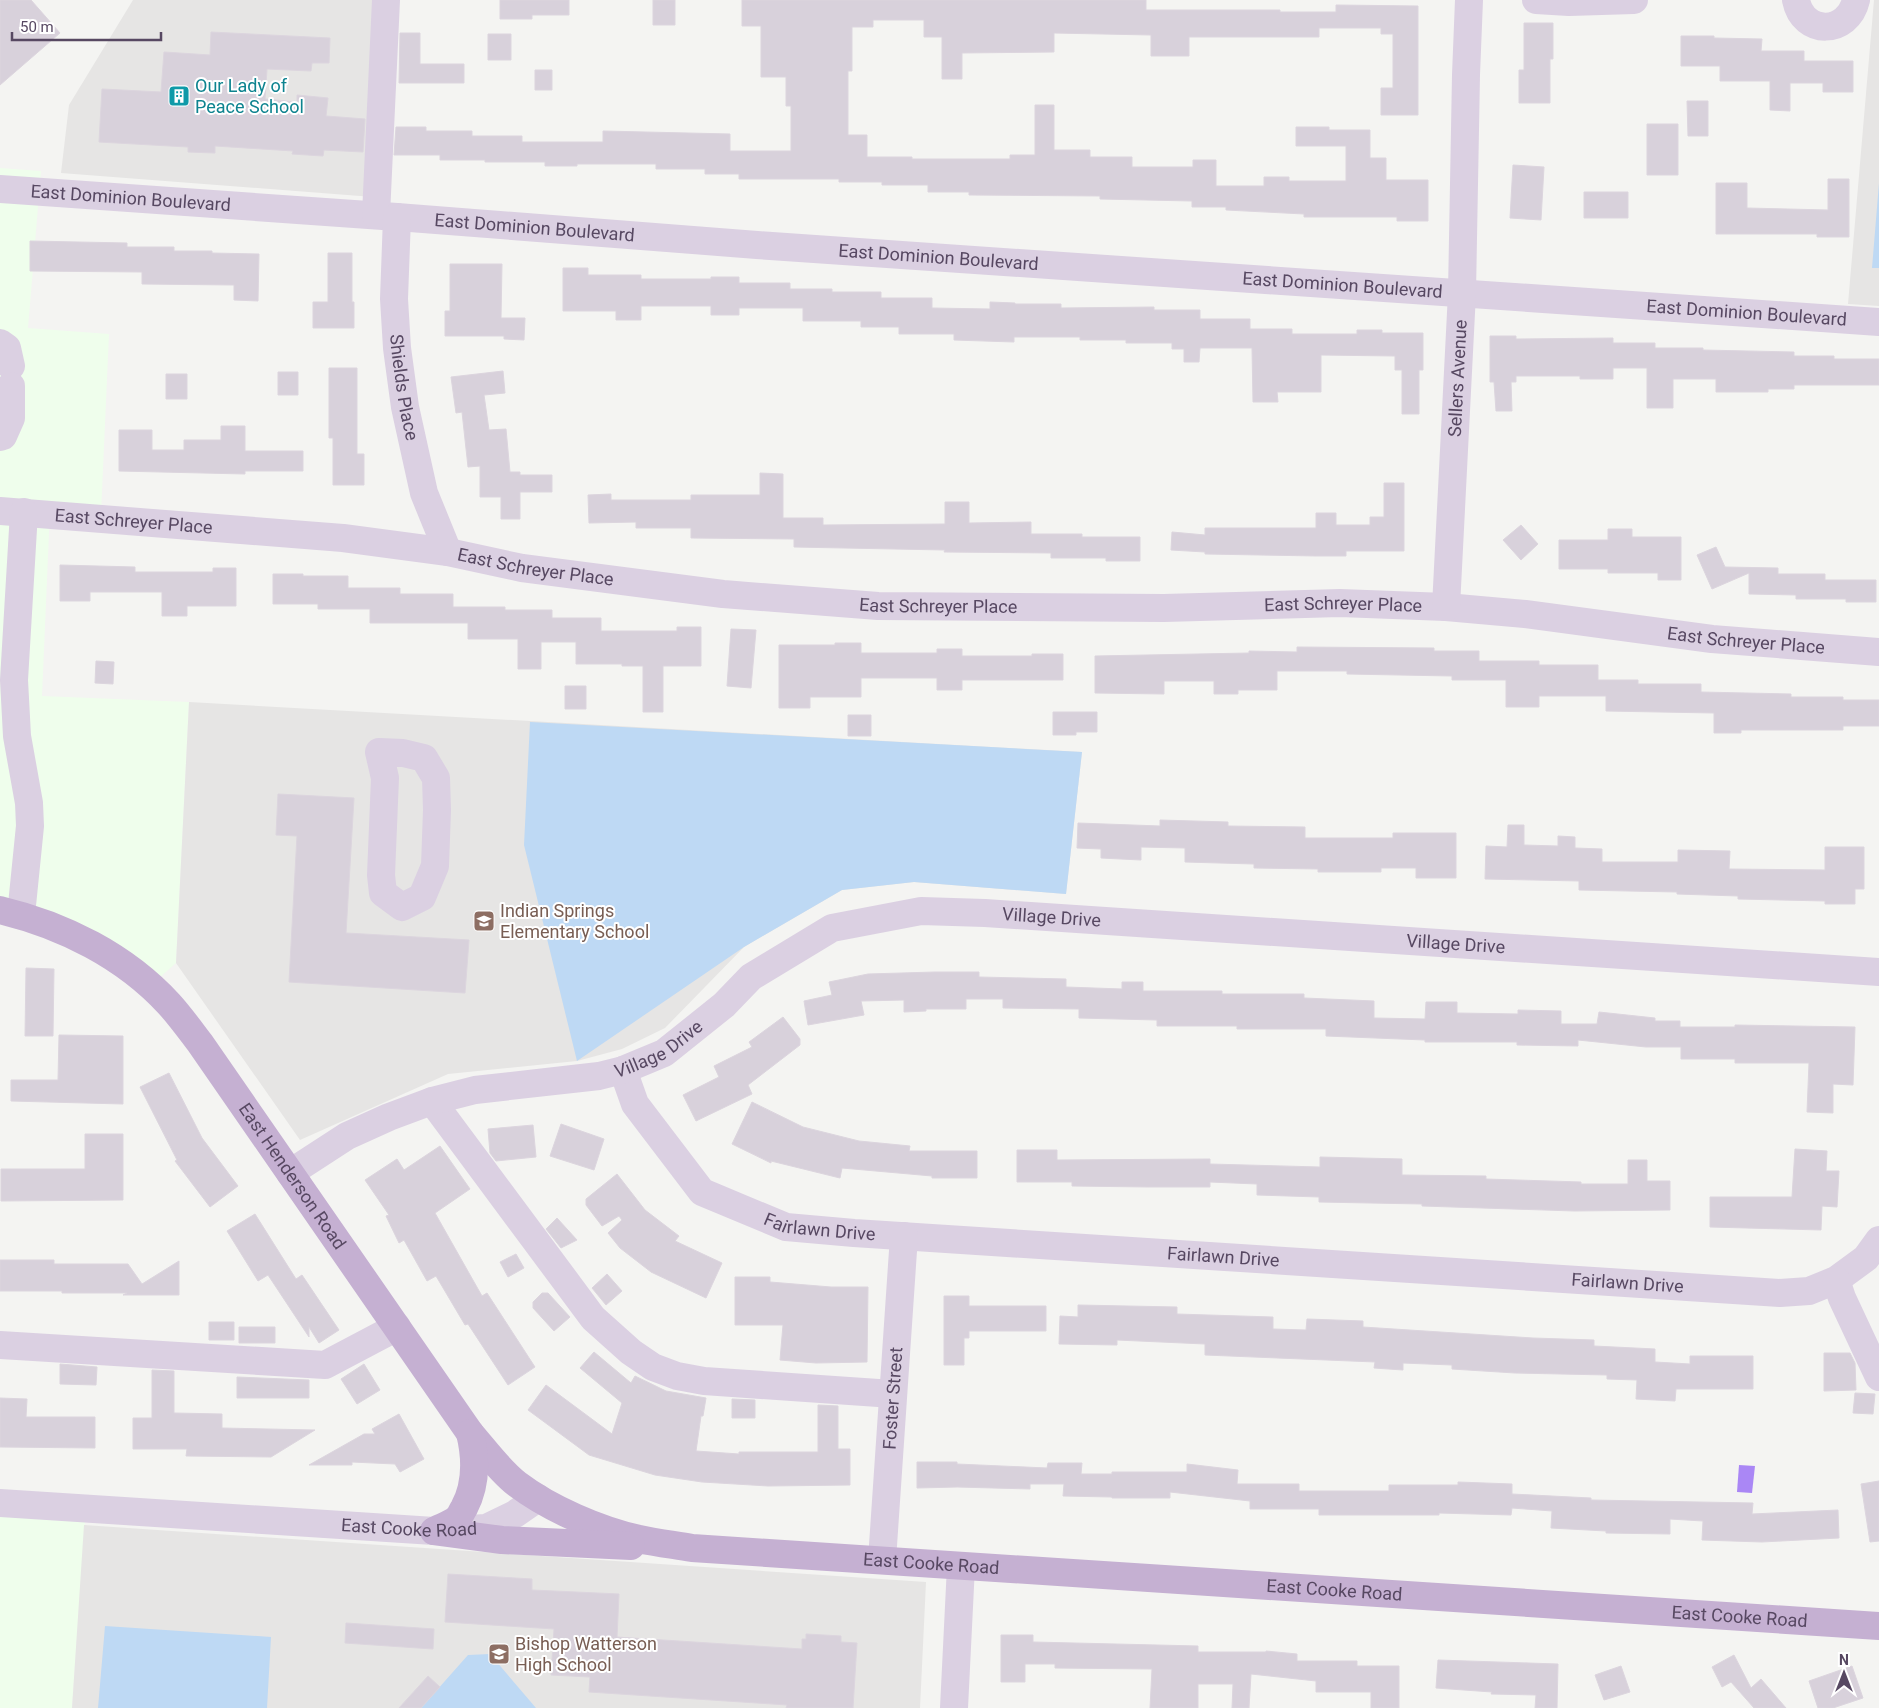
<svg xmlns="http://www.w3.org/2000/svg" width="1879" height="1708" font-family="Roboto,sans-serif">
<rect width="100%" height="100%" fill="#f4f4f2"/>
<path fill="#effeec" d="M0,168L41,171L28,328L109,334L101,514L50,510L42,696L189,702L176,963L157,980L0,902Z
M0,1501L86,1507L72,1708H0Z"/>
<path fill="#e6e5e4" d="M133,0H381L373,197L61,173L69,105Z
M1874,0H1879V306L1848,304Z
M189,702L1082,752L1066,894L914,882L842,890L744,947L665,1028L622,1049L577,1061L448,1074L300,1140L176,963Z
M84,1525L926,1582L920,1708H72Z"/>
<path fill="#bed9f4" d="M1879,183V268H1872Z
M530,722L1082,752L1066,894L914,882L842,890L744,947L577,1061L524,845Z
M105,1626L271,1637L267,1708H98Z
M490,1654L536,1708H421L468,1655Z"/>
<path fill="#aa87f5" d="M1739,1465L1755,1466L1752,1493L1737,1492Z"/>
<path fill="#d8d1db" stroke="#dcd5de" d="M0,0H31L60,33L0,85Z
M500,0H569V15H532V19H500Z
M653,0H675V25H653Z
M742,0H1146V10H1280V12H1336V5L1418,6V115H1381V88H1393V34H1381V28H1319V37H1189V56H1151V35L1054,33V52L962,53V79H942V37H924V20H873V27H852V71H848V135H867V157H912V159H1010V155H1035V105H1054V150H1090V157H1132V167H1193V160H1216V186H1264V177H1289V181H1346V146H1296V127H1329V130H1370V158H1386V180H1428V221H1397V217H1304V214L1226,210V207H1192V201L1100,199V196L969,195V192H928V185H882V182H839V179H739V174H705V169H656V164H577V166H545V162H485V160H440V155H394L396,127H426V131H472V136H522V142H603V131L730,134V151H791V106H786V77H761V26H742Z
M1524,23H1553V59H1550V103H1519V70H1524Z
M211,32L330,38L329,63H312L311,71L267,69L265,99L297,102V95L328,98L326,116L365,119L363,152L324,150L323,156L292,154L293,151L215,146V153L188,152V147L99,142L102,89L161,92L164,52L210,55Z
M400,33H420V64H464V83H399Z
M488,34H511V60H488Z
M1681,36H1714V38L1762,39L1761,51H1804V61H1853V92H1823V83H1790V111L1770,110V81H1720V66H1681Z
M535,70H552V90H535Z
M1687,101H1708V136H1688Z
M1647,124H1678V175H1647Z
M1513,165L1544,167L1541,220L1510,218Z
M1828,179H1849V237H1817V234H1716V183H1747V208L1828,210Z
M1584,192H1628V218H1584Z
M30,241L127,243V247H174V251H212V253L259,254L258,301L234,300V285L142,284V272L30,271Z
M328,253H352V302H354V328H313V302H328Z
M450,264H502L501,318H525L524,340L504,339V336H445V311H450Z
M563,268H588V275H641V279H711V277H739V283H790V289H832V292H881V298H932V308L990,309V302L1015,303V304H1061V308L1154,307V310H1200V319H1250V329H1292V334H1357V330H1382V333H1423V370H1419V414H1402V370H1395V356L1321,355V392H1277L1278,402H1253L1252,348H1200L1199,362H1184V349H1172V343H1126V340H1080V337H1014V342L954,340V334H899V327H861V321H803V308H739V315H711V306H641V320H616V311H563Z
M1490,336H1516V339L1613,338V343H1655V348H1703V350L1794,352V356H1834V359H1879V385H1794V389H1768V392H1716V379H1673V408H1647V368H1613V379H1580V376H1516V382H1511L1512,411H1496L1494,382H1490Z
M329,368H357V454H364V485H333V438H329Z
M503,371L505,393L484,395L489,430L506,429L510,472H520V475H552V492H520V519H501V497H480V466L468,467L462,412L456,413L451,377Z
M278,372H298V395H278Z
M166,374H187V399H166Z
M221,426H245V451H303V471H245V474L119,471V430H152V450H184V440H221Z
M760,473L783,474V518H823V525L945,524V502H969V523L1031,522V534H1082V537H1140V561H1106V558H1051V553L944,552L945,550L794,547V539L691,538V528H636V522L589,523L588,495L611,494V500H691V495H760Z
M1384,483H1404V551H1346V556H1316L1205,554V552L1171,550L1172,532L1205,535V528H1316V513H1336V525H1370V517H1384Z
M1521,525L1538,544L1521,560L1503,540Z
M1608,529H1632V537H1681V580H1658V573H1608V569H1559V540H1608Z
M1716,547L1725,567L1778,568V574H1825V580H1876V602H1846V599H1796V595L1749,594V573L1712,589L1697,555Z
M60,565L135,567V572H213V568H236V606H187V616H162V592H90V601H60Z
M273,574H303V576H348V588H400V594H453V607H505V610H552V618H601V631H677V627H701V666H663V712H643V666H622V664H576V642H541V669H518V639H468V623H370V609H318V604H273Z
M731,629L756,630L751,688L727,686Z
M835,643H861V653H937V649H962V656H1032V654H1063V680H962V690H937V678H861V697H810V708H779V645H835Z
M1297,647L1434,648V651H1479V661H1539V665H1598V680H1638V684H1701V692L1791,694V697H1843V700H1879V726H1843V730H1741V733H1714V713L1606,711V696H1539V707H1506V680H1452V676L1347,674V671H1277V690H1238V694H1214V681H1164V694L1095,693V656L1249,653V651L1297,652Z
M96,661L114,662L113,684L95,683Z
M565,686H586V709H565Z
M1053,712H1097V732H1076V735H1053Z
M848,715H871V736H848Z
M278,794L354,798L346,933L469,940L465,993L289,982L297,836L276,835Z
M1160,820L1228,822V826L1305,827V838H1393V833H1456V878H1416V868H1381V872H1318V869L1254,868V864L1185,862V848L1141,847V860L1101,858V849L1077,848L1078,823L1160,826Z
M1508,825H1524V845L1558,846V836L1575,837V848L1602,849V862H1678V850L1730,851L1729,869L1825,870V847H1864V889H1855V904H1825V901L1738,899V896L1677,894V892L1579,890V881L1485,879L1486,846L1507,847Z
M26,968L54,969L53,1036H25Z
M935,972H979V977L1066,979V987L1122,989V982H1143V991H1222V994H1304V998L1374,1001V1018L1425,1019L1426,1002H1457V1013L1518,1014V1010L1561,1011V1024H1597L1599,1012L1655,1018V1021H1680V1027H1735V1025L1855,1027L1853,1085L1833,1084V1113L1807,1112L1809,1063H1735V1059H1681V1047H1646L1578,1040V1046L1517,1045V1042H1425V1040L1326,1036V1029H1237V1026H1157V1020L1079,1018V1009L1003,1008V999H966V1009H926V1011L904,1012V1000L861,1001L864,1015L808,1025L804,1001L832,995L829,982L868,974Z
M783,1017L800,1039V1045L748,1085L752,1094L696,1121L683,1095L719,1077L714,1066L752,1047L749,1042Z
M59,1035L123,1036V1104L11,1101V1080H58Z
M169,1073L202,1138L238,1186L210,1207L175,1161L177,1160L140,1087Z
M752,1102L803,1127L859,1141L910,1146L909,1151H977V1178H932V1176L842,1168L840,1178L771,1161V1163L732,1144Z
M561,1124L604,1139L594,1170L550,1156Z
M533,1125L536,1157L496,1161L490,1153L488,1129Z
M85,1134H123V1200L1,1201V1169H85Z
M440,1146L470,1189L435,1213L482,1296L487,1293L535,1367L508,1385L468,1324L465,1325L436,1276L427,1281L404,1240L399,1243L386,1216L389,1215L365,1180L397,1159L404,1170Z
M1795,1149L1827,1151L1826,1171H1839L1837,1207L1822,1206L1821,1230L1710,1227V1197H1792Z
M1017,1150H1057V1160L1210,1159V1164L1320,1167V1157L1402,1159V1175L1486,1176V1179L1581,1182V1184H1628V1160H1647V1181H1670V1210L1574,1211L1422,1206V1204L1319,1202V1197L1257,1195V1184L1210,1182V1187H1149L1072,1186V1182H1017Z
M617,1174L645,1210L679,1236L675,1241L722,1263L706,1298L651,1272L620,1248L608,1233L622,1220L619,1216L602,1226L586,1205V1199Z
M255,1214L296,1279L302,1275L339,1330L319,1343L309,1327V1337L268,1275L258,1281L227,1231Z
M557,1218L577,1240L561,1248L546,1229Z
M516,1254L524,1268L508,1277L500,1262Z
M0,1260H54V1264H128L142,1284L179,1261V1295H123L127,1293H62V1291H0Z
M607,1274L622,1291L606,1305L592,1288Z
M735,1277H770V1282L831,1287H868L867,1362L816,1363L780,1360L783,1325H735Z
M542,1293H548L570,1317L554,1331L533,1308V1302Z
M944,1296H969V1306H1046V1331H969V1338H964V1365H944Z
M1078,1305L1177,1307V1314L1273,1317V1329L1306,1330L1307,1319L1363,1321V1327L1533,1338L1594,1340V1346L1655,1349V1362L1690,1364V1356H1753V1389H1676L1675,1401L1636,1399L1637,1380L1607,1379V1375L1515,1373L1452,1369V1365L1403,1363V1370L1374,1368L1375,1362L1205,1355V1344L1117,1340V1345L1059,1344L1060,1316L1078,1317Z
M209,1322H234V1340H209Z
M239,1327H275V1343H239Z
M594,1352L631,1383L635,1376L666,1391L706,1398L703,1416H701L696,1451L739,1454V1452H818V1405L838,1406V1449H850V1485L768,1486L702,1482L655,1475L589,1455L528,1410L546,1385L612,1434L622,1403L580,1368Z
M1824,1353H1850L1855,1363L1856,1390L1824,1391Z
M60,1364L97,1367L96,1385L60,1384Z
M364,1364L380,1390L357,1404L341,1379Z
M152,1370L174,1371V1413L222,1414V1428L315,1430L271,1457L186,1456L187,1449H133V1418H152Z
M237,1377L309,1380V1398H237Z
M1855,1393L1875,1394L1873,1414L1853,1413Z
M0,1398L27,1399L26,1417H95V1448L0,1447Z
M732,1399L755,1400V1418H732Z
M399,1414L424,1459L400,1472L395,1464L352,1462V1465H309L364,1434H375L372,1429Z
M917,1462H957V1464L1047,1468L1048,1463H1082L1081,1474H1112V1472H1187V1464L1238,1470L1237,1484H1299V1491H1389V1485H1458V1482L1512,1484V1494L1591,1498V1500L1753,1503L1752,1514L1838,1510L1839,1538L1762,1542L1702,1540L1703,1521L1670,1519V1534L1606,1533V1531L1551,1528L1552,1511L1512,1508L1511,1515L1439,1513V1515H1319V1509H1250V1501L1170,1492V1498H1112V1497L1063,1496L1064,1484H1030V1489L957,1487L917,1488Z
M1879,1481V1541L1870,1542L1861,1484Z
M448,1574L532,1579V1590L619,1594L617,1637L802,1649V1639H806V1634L841,1636V1642L857,1643L853,1708H786L787,1705L589,1692L590,1677L551,1675L554,1629L445,1622Z
M346,1623L434,1629L433,1649L345,1643Z
M1001,1635H1033V1642L1198,1646V1652H1266V1651L1297,1654V1661H1357V1666H1399V1708H1371V1692H1316V1681L1251,1674L1249,1708H1232L1233,1684H1198V1708H1150L1152,1669L1055,1668V1664H1025V1682H1001Z
M1734,1655L1751,1688L1761,1679L1786,1708H1754L1731,1682L1722,1687L1712,1667Z
M1438,1660L1558,1664L1557,1708H1535L1536,1695L1491,1694L1492,1692L1436,1688Z
M1621,1666L1630,1692L1604,1700L1595,1675Z
M1852,1666L1863,1698L1833,1708H1818L1809,1681Z
M428,1676L440,1687L421,1708H399Z"/>
<g fill="none" stroke-linecap="round" stroke-linejoin="round">
<g stroke="#dbd0e2" stroke-width="28">
<path d="M1536,0L1569,2L1634,0"/>
<path d="M1796,0C1803,36 1848,35 1856,0"/>
<path id="s1" d="M0,189L397,217L757,245L1879,322"/>
<path d="M376,215L386,0"/>
<path id="s2" d="M397,217L394,299L397,348L405,407L424,493L448,552"/>
<path d="M0,343L7,348L11,366"/>
<path d="M0,437L3,436L11,418V386"/>
<path id="s3" d="M0,511L343,538L448,552L522,568L723,594L878,606L1164,608L1340,603L1446,607L1525,614L1712,639L1879,652"/>
<path id="s4" d="M1446,607L1462,293L1466,75L1469,0"/>
<path d="M379,752L403,753L424,758L436,778L437,810L435,866L422,897L402,907L383,893L381,875L385,778Z"/>
<path d="M21,915L30,826L29,803L17,736L14,680L24,512"/>
<path id="s5" d="M623,1070L635,1104L702,1192L786,1227L854,1233L1780,1293L1809,1291L1836,1280L1866,1258L1879,1240"/>
<path d="M432,1101L593,1318L631,1352L653,1367L677,1376L704,1381L893,1394"/>
<path id="s6" d="M290,1173L347,1136L389,1117L432,1101L475,1090L599,1076L623,1070L664,1053L724,1005L751,977L832,928L921,911L985,913L1879,972"/>
<path d="M1836,1280L1842,1298L1879,1377"/>
<path d="M0,1345L325,1365L397,1327"/>
<path id="s7" d="M0,1503L434,1531L486,1528L515,1514L538,1498"/>
<path id="s8" d="M882,1560L904,1236"/>
<path d="M954,1708L961,1566"/>
</g>
<g stroke="#c5b0d2" stroke-width="28">
<path id="s9" d="M0,910C63,925 125,956 169,1004C180,1016 190,1030 200,1043L470,1433C485,1450 499,1470 517,1484C550,1509 599,1530 639,1539C657,1543 675,1545 692,1548L1879,1626"/>
<path d="M434,1531L502,1540L631,1546"/>
<path d="M434,1531C441,1527 452,1524 458,1518C460,1516 462,1511 464,1508C477,1484 476,1458 470,1433"/>
</g>
</g>
<defs>
<g id="building-square" transform="scale(1.125)"><rect x="-9" y="-9" width="18" height="18" rx="4" fill="#0f9aa8" stroke="#fff"/><path d="M-4-6H4V6H1V3H-1V6H-4ZM-2.5-4.3h1.7v1.8h-1.7ZM.8-4.3h1.7v1.8H.8ZM-2.5-1h1.7V.8h-1.7ZM.8-1h1.7V.8H.8Z" fill="#fff"/></g>
<g id="school-square" transform="scale(1.125)"><rect x="-9" y="-9" width="18" height="18" rx="4" fill="#8d6e63" stroke="#fff"/><path d="M0-5L7-2L0 1L-7-2ZM-4 1L0 2.5L4 1V4Q0 6-4 4Z" fill="#fff"/></g>
</defs>
<g fill-rule="evenodd">
<use href="#building-square" x="179" y="96"/>
<use href="#school-square" x="484" y="921"/>
<use href="#school-square" x="499" y="1654"/>
</g>
<g text-anchor="middle" stroke-width="4" stroke-linejoin="round" paint-order="stroke">
<g font-size="18" fill="#0d838f" stroke="#fff" text-anchor="start">
<text x="195" y="92">Our Lady of<tspan x="195" dy="21">Peace School</tspan></text>
</g>
<g font-size="18" fill="#574862" stroke="#fff">
<text dy="6" stroke="none"><textPath href="#s1" startOffset="131">East Dominion Boulevard</textPath></text>
<text dy="6" stroke="none"><textPath href="#s1" startOffset="536">East Dominion Boulevard</textPath></text>
<text dy="6" stroke="none"><textPath href="#s1" startOffset="941">East Dominion Boulevard</textPath></text>
<text dy="6" stroke="none"><textPath href="#s1" startOffset="1346">East Dominion Boulevard</textPath></text>
<text dy="6" stroke="none"><textPath href="#s1" startOffset="1751">East Dominion Boulevard</textPath></text>
<text dy="6" stroke="none"><textPath href="#s4" startOffset="229">Sellers Avenue</textPath></text>
<text dy="6" stroke="none"><textPath href="#s2" startOffset="171">Shields Place</textPath></text>
<text dy="6" stroke="none"><textPath href="#s3" startOffset="134">East Schreyer Place</textPath></text>
<text dy="6" stroke="none"><textPath href="#s3" startOffset="539">East Schreyer Place</textPath></text>
<text dy="6" stroke="none"><textPath href="#s3" startOffset="944">East Schreyer Place</textPath></text>
<text dy="6" stroke="none"><textPath href="#s3" startOffset="1349">East Schreyer Place</textPath></text>
<text dy="6" stroke="none"><textPath href="#s3" startOffset="1754">East Schreyer Place</textPath></text>
<text dy="6" stroke="none"><textPath href="#s6" startOffset="830">Village Drive</textPath></text>
<text dy="6" stroke="none"><textPath href="#s6" startOffset="1235">Village Drive</textPath></text>
<text dy="6" stroke="none"><textPath href="#s6" startOffset="395">Village Drive</textPath></text>
<text dy="6" stroke="none"><textPath href="#s9" startOffset="408">East Henderson Road</textPath></text>
<text dy="6" stroke="none"><textPath href="#s5" startOffset="271">Fairlawn Drive</textPath></text>
<text dy="6" stroke="none"><textPath href="#s5" startOffset="676">Fairlawn Drive</textPath></text>
<text dy="6" stroke="none"><textPath href="#s5" startOffset="1081">Fairlawn Drive</textPath></text>
<text dy="6" stroke="none"><textPath href="#s8" startOffset="162">Foster Street</textPath></text>
<text dy="6" stroke="none"><textPath href="#s7" startOffset="410">East Cooke Road</textPath></text>
<text dy="6" stroke="none"><textPath href="#s9" startOffset="1218">East Cooke Road</textPath></text>
<text dy="6" stroke="none"><textPath href="#s9" startOffset="1622">East Cooke Road</textPath></text>
<text dy="6" stroke="none"><textPath href="#s9" startOffset="2028">East Cooke Road</textPath></text>
</g>
<g font-size="18" fill="#785e54" stroke="#fff" text-anchor="start">
<text x="500" y="917">Indian Springs<tspan x="500" dy="21">Elementary School</tspan></text>
<text x="515" y="1650">Bishop Watterson<tspan x="515" dy="21">High School</tspan></text>
</g>
</g>
<g transform="translate(1844 1673)" stroke="#ffffff" stroke-width="4" paint-order="stroke">
<path d="M0-4L9 19L0 12L-9 19Z" fill="#574862"/>
<text y="-8" font-size="14" font-weight="bold" text-anchor="middle" fill="#574862">N</text>
</g>
<path d="M12 32v8h149v-8" fill="none" stroke="#574862" stroke-width="2.5"/>
<text x="20" y="32" font-size="15" fill="#574862" stroke="#ffffff" stroke-width="4" paint-order="stroke">50 m</text>
</svg>
